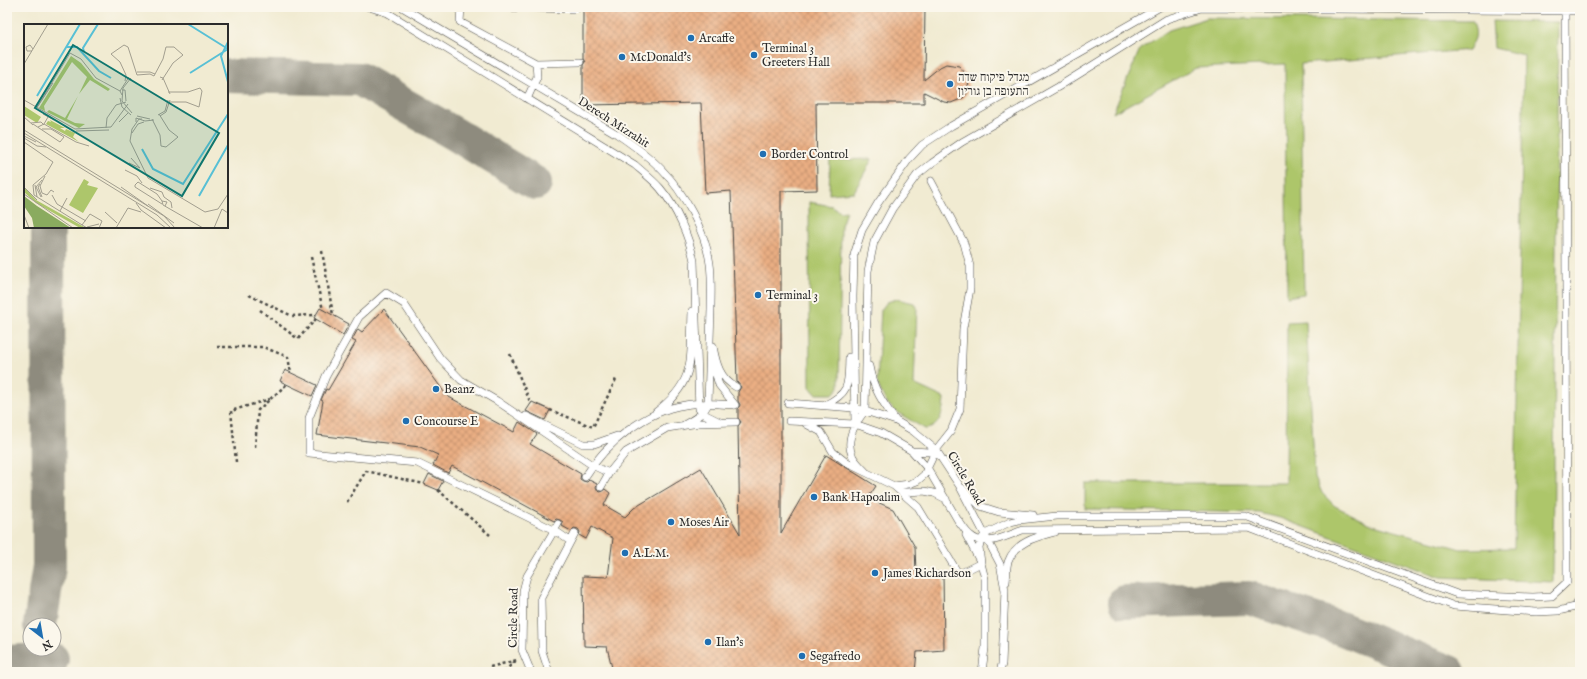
<svg xmlns="http://www.w3.org/2000/svg" width="1587" height="679" font-family="'IM FELL English','Frank Ruhl Libre',serif">
<defs>
<pattern id="building-cross-hatch" width="8" height="8" patternUnits="userSpaceOnUse"><rect width="8" height="8" fill="#eaae83"/><path d="M0 0l8 8M0 8l8-8" fill="none" stroke="#be8e6b"/></pattern>
</defs>
<rect width="100%" height="100%" fill="#fbf7ec"/>
<filter id="ink" filterUnits="userSpaceOnUse"><feTurbulence type="fractalNoise" baseFrequency=".025" numOctaves="2"/><feDisplacementMap in="SourceGraphic" scale="8" xChannelSelector="R" yChannelSelector="G"/><feConvolveMatrix kernelMatrix="1 2 1 2 8 2 1 2 1" color-interpolation-filters="sRGB"/></filter>
<filter id="wash" filterUnits="userSpaceOnUse"><feTurbulence type="fractalNoise" baseFrequency=".012" numOctaves="4" result="noise"/><feDisplacementMap in="SourceGraphic" scale="16" xChannelSelector="R" yChannelSelector="G"/><feGaussianBlur stdDeviation="0.9" result="paint"/><feColorMatrix in="noise" values="0 0 0 0 0 0 0 0 0 0 0 0 0 0 0 0 0 1.4 0 .05"/><feComposite in="paint" operator="in"/></filter>
<g filter="url(#wash)">
<rect width="100%" height="100%" fill="#f1ebd2"/>
<path fill="#adc66b" stroke="#6c784b" d="M1207,18L1472,21C1478,34 1476,38 1469,50L1301,64L1304,294L1287,297L1285,64L1196,68L1113,113L1140,49L1169,30Z
M1492,21L1558,22L1553,582L1440,577L1280,518L1259,513L1085,509V483H1286L1287,322L1306,321L1315,477L1322,493L1335,506L1373,525L1461,549L1514,548L1524,55L1494,48Z
M872,159L854,192L829,194L830,160Z
M809,202L832,206L840,212L846,211L841,226L839,387L833,394H816L810,387Z
M897,299L914,303L917,307L914,384L944,398C943,411 941,428 925,429L895,411L886,402L877,383L881,310L887,302Z"/>
<g fill="none" stroke-linecap="round" stroke-linejoin="round">
<path stroke="#8e8b7e" stroke-width="34" d="M227,76L359,79L455,134L535,183
M1125,602L1249,598L1340,628L1449,672
M40,625L49,566L48,227
M7,662L52,659L46,672"/>
</g>
<g id="blocks">
<path fill="url(#building-cross-hatch)" d="M583,7H925L924,80L940,67L946,64L959,66L967,75L969,81L967,93L963,98L951,103L944,102L924,92V103H816L817,190L781,191V533L826,455L876,486L868,498L893,509L915,547L916,573L943,572L944,650L917,652L915,672H613L607,647L584,646L583,576L608,577L613,538L592,527L586,539L579,535L580,532L578,529L574,528L571,531L562,526L563,522L560,520L556,519L554,521L452,466L448,473L433,465L438,455L420,447L317,435L323,401L321,400L326,389L328,390L356,342L352,340L358,329L362,332L384,309L447,396L514,432L519,422L537,434L530,444L581,474L580,479L583,481L587,482L589,480L597,484L596,487L598,491L601,492L605,489L610,493L604,505L625,517L634,508L701,468L740,534L738,426L741,422L738,418V409L740,405L738,401V392L741,387L737,382L731,191L705,193L701,103L583,105V65L585,62L583,59Z
M320,308L349,324L343,335L314,318Z
M285,370L317,385L312,396L280,381Z
M532,402L550,410L545,420L526,411Z
M429,474L443,481L438,490L424,484Z"/>
</g>
</g>
<g filter="url(#ink)">
<use href="#blocks" fill-opacity="0" stroke="#494844" stroke-width="1"/>
<g fill="none" stroke-linecap="round" stroke-linejoin="round">
<g stroke="#494844" stroke-width="8">
<path id="service" d="M369,7L388,13L635,165C643,172 653,180 660,188C677,208 689,237 694,261L699,409L706,415L720,422
M402,7L617,134C633,145 649,156 662,170C684,192 706,233 710,264C712,278 711,294 711,309C710,340 709,372 708,403C705,414 692,420 682,426
M461,7L460,22L536,63L580,62
M498,7L575,9
M527,99L537,77L536,63
M713,346C716,363 720,379 736,387
M712,362L719,385L735,405
M869,366C873,389 883,403 896,421
M788,403L854,408L865,411L896,421L913,431L936,450L959,485L1000,564L1005,590L1002,664L1000,672
M825,405C851,392 848,384 849,357
M656,412C697,381 690,359 692,311
M526,416L583,444H594L617,436
M789,421L855,424L881,433L912,451L928,469L960,524
M806,424L821,432L833,452L847,463L894,486L902,491L907,492L924,491L934,493L946,499
M855,424L853,297L854,255L862,230L878,203L909,159L922,145L951,126L1160,7
M912,451L929,452L936,450
M865,471C861,467 856,462 853,457C844,440 855,423 865,411L868,271L874,242L892,209L917,175L932,163L962,142L1058,87L1167,19L1202,8L1580,11
M585,477C606,443 645,411 685,405C702,402 718,404 735,405
M894,486L918,507L958,573L963,572L981,563L979,547L981,541L985,534L1010,522L1019,520L1057,516H1245L1457,594L1533,597L1552,596L1567,582L1565,11L1569,7
M894,486L909,484L917,481L924,475L936,450L951,431L960,409L963,328L970,289V266L964,243L931,181
M601,487L609,473L626,452L667,428L699,423L736,422
M962,488L980,506L999,512L1033,515
M958,520C962,525 965,531 970,535C985,549 1007,535 1023,530L1249,528L1454,606L1536,612L1558,611L1575,607L1580,598
M966,535L981,563L985,579V648L982,672
M570,541L554,530L417,463L309,453V418L326,376L359,317L386,293L404,304L440,358L461,380L497,401L592,465L609,473
M1006,582C1007,576 1006,568 1008,562C1015,542 1036,537 1055,532
M531,672L522,650L523,591L527,576L558,524
M549,672L542,651L541,598L575,533"/>
</g>
<path stroke="#494844" stroke-width="2.5" stroke-dasharray="3 3" stroke-linecap="butt" d="M322,251L333,315
M311,257L323,310
M249,295L292,316L316,315
M260,310L298,339L316,319
M217,347H263L288,357L291,373
M510,354L531,404
M550,410L593,427L616,379
M255,447L258,410L287,384
M236,462L231,411L270,399
M438,490L490,535
M347,502L366,471L424,484
M490,667L517,660L503,672"/>
<use href="#service" stroke="#fff" stroke-width="7"/>
</g>
</g>
<g fill="#1f6fb2" stroke="#fbf7ec" stroke-width="1.5">
<circle cx="691" cy="38" r="4"/>
<circle cx="754" cy="55" r="4"/>
<circle cx="622" cy="57" r="4"/>
<circle cx="950" cy="84" r="4"/>
<circle cx="763" cy="154" r="4"/>
<circle cx="758" cy="295" r="4"/>
<circle cx="436" cy="389" r="4"/>
<circle cx="406" cy="421" r="4"/>
<circle cx="814" cy="497" r="4"/>
<circle cx="671" cy="522" r="4"/>
<circle cx="625" cy="553" r="4"/>
<circle cx="875" cy="573" r="4"/>
<circle cx="708" cy="642" r="4"/>
<circle cx="802" cy="656" r="4"/>
</g>
<g text-anchor="middle" stroke-width="4" stroke-linejoin="round" paint-order="stroke">
<g font-size="12" fill="#2b2b2b" stroke="#fbf7ec" text-anchor="start">
<text x="699" y="42">Arcaffe</text>
<text x="762" y="52">Terminal 3<tspan x="762" dy="14">Greeters Hall</tspan></text>
<text x="630" y="61">McDonald's</text>
<text x="958" y="81">מגדל פיקוח שדה<tspan x="958" dy="14">התעופה בן גוריון</tspan></text>
<text x="771" y="158">Border Control</text>
<text x="766" y="299">Terminal 3</text>
<text x="444" y="393">Beanz</text>
<text x="414" y="425">Concourse E</text>
<text x="822" y="501">Bank Hapoalim</text>
<text x="679" y="526">Moses Air</text>
<text x="633" y="557">A.L.M.</text>
<text x="883" y="577">James Richardson</text>
<text x="716" y="646">Ilan's</text>
<text x="810" y="660">Segafredo</text>
</g>
<g font-size="12" fill="#2b2b2b" stroke="#fbf7ec">
<text transform="translate(614 122) rotate(33)" y="4">Derech Mizrahit</text>
<text transform="translate(966 478) rotate(59)" y="4">Circle Road</text>
<text transform="translate(513 618) rotate(-89)" y="4">Circle Road</text>
</g>
</g>
<g transform="translate(24 24)">
<rect width="204" height="204" fill="#f1ebd2"/>
<path d="M47,32L57,39L70,55L86,65L84,67L66,56L55,70L63,53L48,38L20,82L21,87L15,84ZM54,72L43,95L51,99L61,100L55,104L23,88L25,86L41,94ZM0,82L17,93L13,99L0,91ZM26,96L41,104H36L41,107L42,105L51,109L49,113L55,118L22,100L24,97L27,98ZM0,163L12,176L62,204H56L12,179L0,168Z" fill="#adc66b"/>
<path d="M0,172L13,182L47,204H10L8,194L0,182Z" fill="#8aab5f"/>
<path d="M60,155L65,158L63,161L74,164L59,189L45,181Z" fill="#adc66b"/>
<path fill="none" stroke="#58c0d5" stroke-width="2" d="M164,0L204,25M204,18L197,32L204,58M43,23H53L75,47L87,54M60,28L59,24L74,0M166,49L204,25M13,72L56,0M118,125L129,145L159,160L204,90M175,172L204,121"/>
<path fill="none" stroke="#a29e8f" stroke-width="1" d="M8,27H3L2,23L6,21L9,25M0,40L24,0M113,48H126L131,50M130,52L139,35L142,23H150L159,31L149,39L138,56M136,53L139,54L146,70M107,54L99,64L98,77L108,89M101,57L102,51L96,38L87,30L100,21L104,23L113,51L126,50L130,52M98,66H101L102,77M96,67L105,53M144,68H164L176,64L178,67L175,83L162,78H144M96,74L98,83L107,91M0,76L51,105L87,103L104,80M12,85L46,29L57,35L72,54L96,67L98,71M12,85L29,59M19,90L30,96M134,91L141,87L144,76M113,92L126,95M136,92L142,88L146,76M0,93L9,101M118,95H115L108,105L106,117L124,154L181,188L194,185L204,170M128,95L136,111L137,122L142,123L154,113L145,106L135,90M95,98L104,89M112,98V94L121,97L130,96M7,99L17,98L20,101M9,100L36,118L40,113L27,105H18M20,100L52,118L65,122M14,103L20,100L24,93M82,104L83,94L92,81L102,78M0,106L140,192L151,204M52,107L85,106M0,109L133,191L147,204M108,109L114,100L120,98M0,112L12,118M0,114L13,122L22,123M0,118L29,138L22,150L9,161L10,171L63,204M105,139L116,144L107,134M101,146L113,152L118,159M21,152L16,162L18,169L23,171L27,166L30,168M16,160L14,163L18,173M11,161L13,173M0,163L13,176M97,163L124,182M126,164L138,168L140,173L147,178L148,184M0,170L49,204M28,171L33,180L62,197M17,173L12,163L18,156M112,179L117,186L142,204M124,180L150,199M138,180L111,163V161L114,158L133,170L138,177M141,182L143,178L138,177L139,181L179,204M36,187L43,174M81,188L93,199M0,191L5,204M58,201L66,190L78,197L75,204M63,203L75,200M92,204L104,184L117,188M190,204L198,185L204,189"/>
<path fill="#0f766e" fill-opacity="0.15" stroke="#0f766e" stroke-width="2" d="M49,21L195,109L158,172L11,84Z"/>
<rect width="204" height="204" fill="none" stroke="#2b2b2b" stroke-width="2"/>
</g>
<rect width="1587" height="679" fill="none" stroke="#fbf7ec" stroke-width="24"/>
<g transform="translate(42 637) rotate(149)"><circle r="19" fill="#fbf7ec" stroke="#a8a59f"/>
<path d="M0-3L7 15L0 10L-7 15Z" fill="#1f6fb2"/>
<text y="-6" font-size="11" font-weight="bold" text-anchor="middle" fill="#2b2b2b">N</text>
</g>
</svg>
